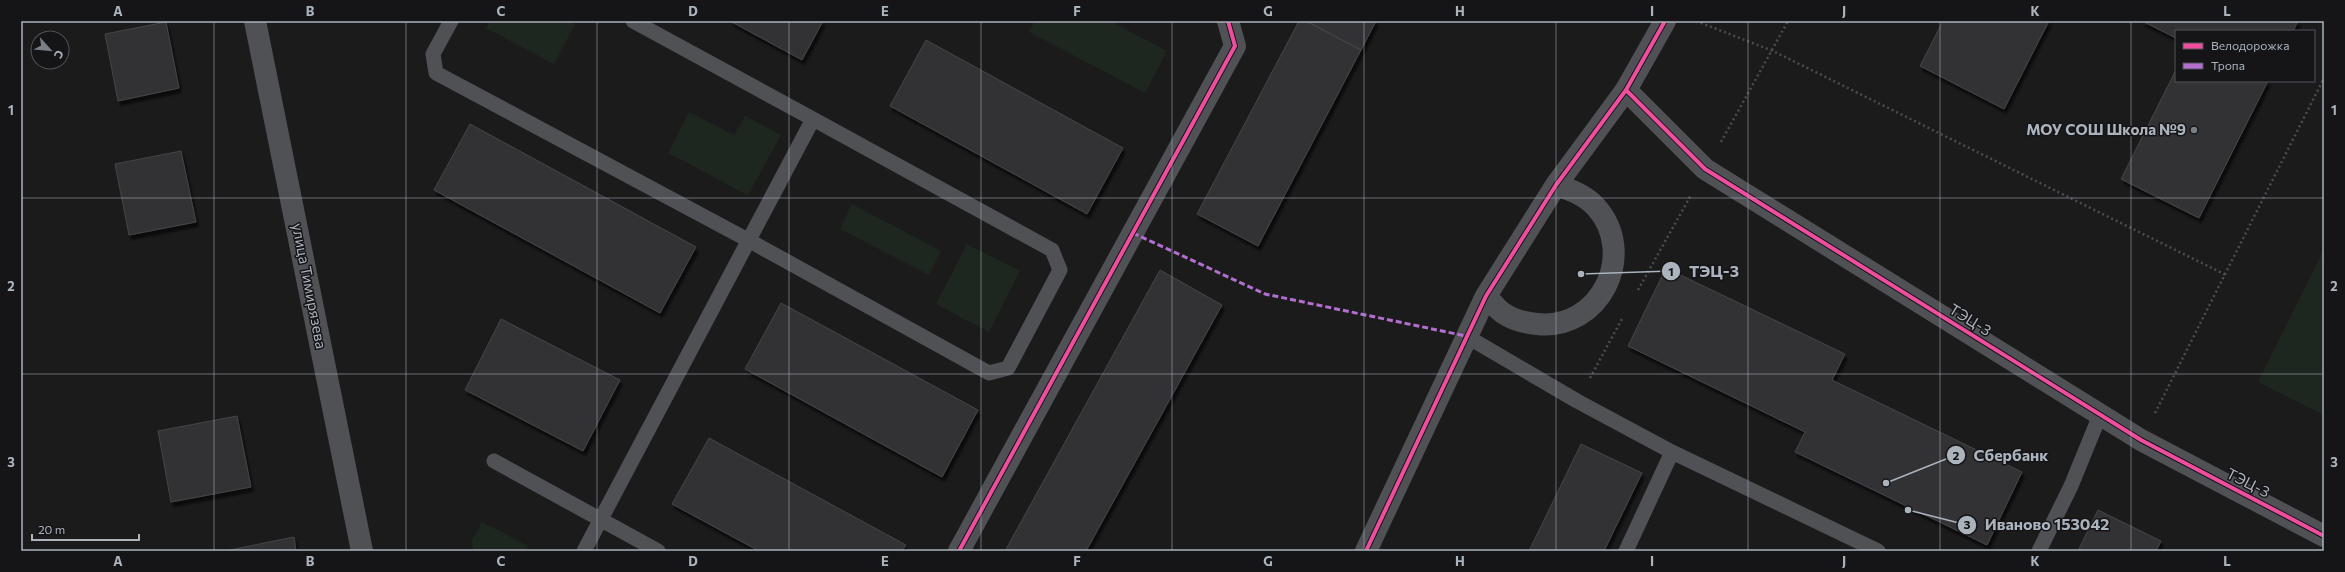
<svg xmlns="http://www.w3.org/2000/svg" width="2345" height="572" font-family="Commissioner,sans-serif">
<defs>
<filter id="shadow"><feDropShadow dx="2.5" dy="4.5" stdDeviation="1" flood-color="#0009"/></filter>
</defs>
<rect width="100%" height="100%" fill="#1b1b1c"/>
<path fill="#1e271f" d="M490,21H570L575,24L554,64L486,28Z
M1035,21H1110L1167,51L1145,93L1029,32Z
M689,112L734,135L745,116L781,135L748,195L668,153Z
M852,204L941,251L929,275L840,229Z
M967,244L1020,271L989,332L936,304Z
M2324,249V415L2258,382Z
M482,522L528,546L525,551H473L472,540Z"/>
<path fill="#333334" stroke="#444548" filter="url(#shadow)" d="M730,21H823L802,60Z
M1299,21H1306L1361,50L1258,246L1197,214Z
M1306,21H1376L1361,50Z
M1943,21H2049L2004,109L1920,66Z
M2142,21H2298L2293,31H2176V38Z
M166,22L179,88L118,101L105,34Z
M926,40L1123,148L1087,214L890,106Z
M2176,70V81H2268L2199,218L2121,179Z
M470,124L696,247L660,313L434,190Z
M181,151L196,222L129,235L115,164Z
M1666,268L1845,354L1832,380L2022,472L1987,545L1795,452L1805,432L1628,346Z
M1160,270L1222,305L1086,551H1005Z
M781,303L978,410L942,477L745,369Z
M501,319L620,380L583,451L465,390Z
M237,416L251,487L171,502L158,431Z
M709,438L906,545L902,551H759L672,504Z
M1581,444L1642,473L1604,551H1529Z
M2098,510L2161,541L2156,551H2078Z
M294,537L296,551H225Z"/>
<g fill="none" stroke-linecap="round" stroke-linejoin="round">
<path stroke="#4b4c4f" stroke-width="2.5" stroke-dasharray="2 3" stroke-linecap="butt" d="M1696,21L1773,51L2226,275
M1721,142L1788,21
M1638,290L1691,195
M1590,378L1623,317
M2155,413L2324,78"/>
<path stroke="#4f5154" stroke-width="15" d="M451,21L433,54L436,73L748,240L989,373L1008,368L1060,270L1052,250L813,119L584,551
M633,21L813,119
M1466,336L1577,401L1672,452L1878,551
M494,461L658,551
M1626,551L1672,452
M2039,551L2071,486L2100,415"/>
<path stroke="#4f5154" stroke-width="22" d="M255,21L362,551
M1626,90L1705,169L2141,440L2324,536
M959,551L1235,46L1228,21"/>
<path stroke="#4f5154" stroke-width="22" d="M1486,296C1491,301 1497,309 1503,313C1513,320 1526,323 1537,324C1600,331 1638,254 1596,207C1585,195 1571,190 1556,185
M1366,551L1486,296L1556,185L1626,90L1665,21"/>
<path stroke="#b36fd0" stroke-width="3" stroke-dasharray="6 3" stroke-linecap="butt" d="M1133,233L1265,294L1466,336"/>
<g stroke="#151518" stroke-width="6">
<path id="cycleway" d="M1626,90L1705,169L2141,440L2324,536
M959,551L1235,46L1228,21
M1366,551L1486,296L1556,185L1626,90L1665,21"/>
</g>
<use href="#cycleway" stroke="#ef4d9e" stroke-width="4"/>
</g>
<path fill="none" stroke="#abb3bd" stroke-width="1" stroke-opacity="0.55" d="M214,21V551M406,21V551M597,21V551M789,21V551M981,21V551M1172,21V551M1364,21V551M1556,21V551M1748,21V551M1940,21V551M2131,21V551M21,198H2324M21,374H2324"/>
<circle fill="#797e85" stroke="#151518" stroke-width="1.5" cx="2194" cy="130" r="4"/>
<g text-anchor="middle" stroke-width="3" stroke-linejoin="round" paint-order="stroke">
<g font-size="15" font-weight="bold" fill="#abb3bd" stroke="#151518" text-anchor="end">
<text x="2186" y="135">МОУ СОШ Школа №9</text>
</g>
<g font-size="15" fill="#abb3bd" stroke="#151518">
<text transform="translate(309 286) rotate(79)" y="5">улица Тимирязева</text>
<text transform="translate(1970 320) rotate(32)" y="5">ТЭЦ-3</text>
<text transform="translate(2248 483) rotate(27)" y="5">ТЭЦ-3</text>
</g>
</g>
<path fill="none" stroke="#abb3bd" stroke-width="1.5" d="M1581 274L1671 271M1886 483L1956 455M1908 510L1967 525"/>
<g fill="#abb3bd" stroke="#151518" stroke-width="1.5">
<circle cx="1581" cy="274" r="4"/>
<circle cx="1886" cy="483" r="4"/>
<circle cx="1908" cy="510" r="4"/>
<circle cx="1671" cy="271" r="10"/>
<circle cx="1956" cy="455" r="10"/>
<circle cx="1967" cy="525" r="10"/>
</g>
<g font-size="12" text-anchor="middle" font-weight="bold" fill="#111">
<text x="1671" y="276">1</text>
<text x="1956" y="460">2</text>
<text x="1967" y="529">3</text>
</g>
<g font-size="16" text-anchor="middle" font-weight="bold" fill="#abb3bd" stroke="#151518" stroke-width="3" stroke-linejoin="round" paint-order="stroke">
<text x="1714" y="277">ТЭЦ-3</text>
<text x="2011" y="461">Сбербанк</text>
<text x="2047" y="530">Иваново 153042</text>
</g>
<rect width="2345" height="572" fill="none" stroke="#151518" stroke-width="44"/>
<rect x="2175" y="30" width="140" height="52" fill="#151518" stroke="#51545a"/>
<rect x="2183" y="43" width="20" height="6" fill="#ef4d9e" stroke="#51545a"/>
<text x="2211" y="50" font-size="12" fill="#abb3bd">Велодорожка</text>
<rect x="2183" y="63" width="20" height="6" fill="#b36fd0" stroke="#51545a"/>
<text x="2211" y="70" font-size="12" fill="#abb3bd">Тропа</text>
<g transform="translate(50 50) rotate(117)"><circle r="19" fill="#151518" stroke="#51545a"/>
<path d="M0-3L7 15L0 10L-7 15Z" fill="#797e85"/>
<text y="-6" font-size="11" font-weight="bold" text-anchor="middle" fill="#abb3bd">С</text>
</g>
<path d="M32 534v6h107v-6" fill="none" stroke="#abb3bd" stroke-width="2"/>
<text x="38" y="534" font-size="12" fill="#abb3bd" stroke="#151518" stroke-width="3" paint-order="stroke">20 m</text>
<rect x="22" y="22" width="2301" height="528" fill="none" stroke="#abb3bd" stroke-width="1.5"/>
<g font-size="13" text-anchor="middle" font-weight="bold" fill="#abb3bd">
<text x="118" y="16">A</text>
<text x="310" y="16">B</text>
<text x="501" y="16">C</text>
<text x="693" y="16">D</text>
<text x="885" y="16">E</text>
<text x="1077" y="16">F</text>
<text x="1268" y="16">G</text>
<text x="1460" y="16">H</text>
<text x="1652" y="16">I</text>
<text x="1844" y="16">J</text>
<text x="2035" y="16">K</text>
<text x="2227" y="16">L</text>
<text x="11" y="115">1</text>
<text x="2334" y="115">1</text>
<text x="11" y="291">2</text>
<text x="2334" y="291">2</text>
<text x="11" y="467">3</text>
<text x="2334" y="467">3</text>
<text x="118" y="566">A</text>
<text x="310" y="566">B</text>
<text x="501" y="566">C</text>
<text x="693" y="566">D</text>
<text x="885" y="566">E</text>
<text x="1077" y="566">F</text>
<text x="1268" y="566">G</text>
<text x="1460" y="566">H</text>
<text x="1652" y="566">I</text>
<text x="1844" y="566">J</text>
<text x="2035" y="566">K</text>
<text x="2227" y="566">L</text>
</g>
</svg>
